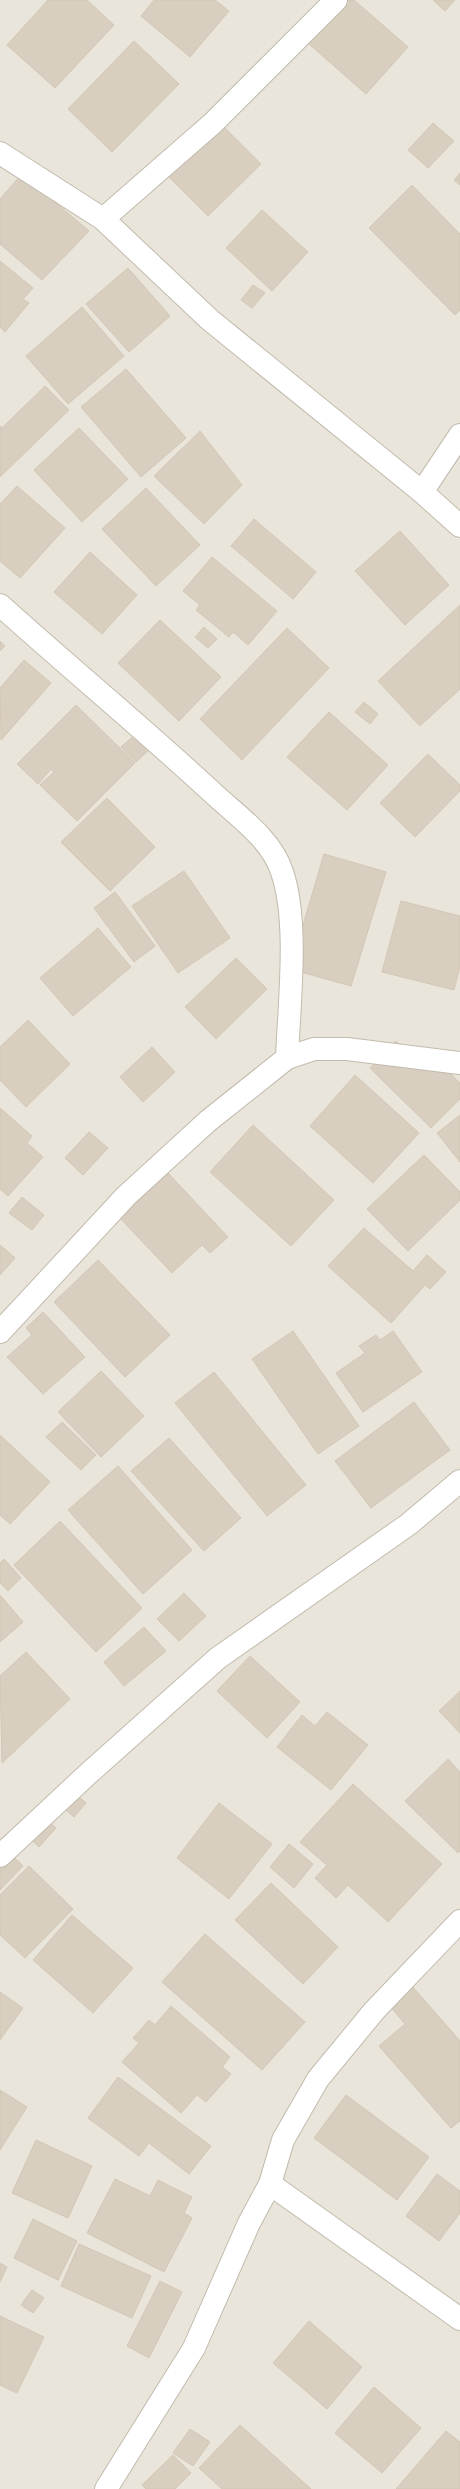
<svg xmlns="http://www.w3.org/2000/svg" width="460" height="2489" font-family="'DejaVu Sans',sans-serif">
<rect width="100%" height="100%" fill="#f6f3ec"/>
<path fill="#eae5da" d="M0,0H460V2489H0Z"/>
<path fill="#d8cfc1" stroke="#d3c7b4" d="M48,0H87L114,25L55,88L7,45Z
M154,0H215L229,11L190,57L141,16Z
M348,0H354L408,47L366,94L309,44Z
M433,0H455L445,11Z
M134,41L179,84L112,152L68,109Z
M219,122L261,164L208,216L166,174Z
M433,123L454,141L428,168L408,150Z
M460,173V185L454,180Z
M22,174L89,231L42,280L0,244V199Z
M412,185L460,234V310L455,315L369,228Z
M262,210L308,252L272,291L226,248Z
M0,261L33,288L23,299L29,303L5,332L0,327Z
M128,268L170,316L129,352L86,304Z
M253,285L265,293L252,308L241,300Z
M82,307L124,356L68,404L26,356Z
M126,369L186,438L141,477L81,407Z
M45,386L69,410L0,477V426L2,428Z
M79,428L128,479L82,522L34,470Z
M200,431L242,485L204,524L154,476Z
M17,486L65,528L20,578L0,561V504Z
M146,488L200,545L156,586L102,529Z
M254,519L316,572L293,599L231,546Z
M400,531L449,585L405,625L355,571Z
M90,552L137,595L102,634L54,592Z
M212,557L277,611L248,645L233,632L229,637L196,610L200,605L183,591Z
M460,605V689L420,726L378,681Z
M160,620L221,677L179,721L118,663Z
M204,627L217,639L208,648L195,637Z
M287,628L329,668L242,760L200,719Z
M0,641L5,646L0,651Z
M24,660L51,683L1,740L0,688Z
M364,702L378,714L370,724L355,712Z
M76,705L135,763L77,821L40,785L54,772L51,769L38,784L17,764Z
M329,712L388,765L347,810L287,757Z
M137,733L151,748L136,762L121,747Z
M428,754L460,785V791L415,837L380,803Z
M107,798L155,847L110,891L61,842Z
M324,854L386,872L351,986L290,969Z
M184,871L230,938L178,973L132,906Z
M115,892L155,946L134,962L94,908Z
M401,901L460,916V966L454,990L382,972Z
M98,928L131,967L73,1016L40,978Z
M236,958L267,989L216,1039L185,1007Z
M28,1020L70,1064L26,1107L0,1080V1047Z
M396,1041L417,1062L427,1051L460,1083V1099L431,1128L370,1068Z
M152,1047L175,1072L143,1102L120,1077Z
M355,1075L419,1133L373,1183L310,1126Z
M0,1108L32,1136L27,1143L43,1157L8,1196L0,1189Z
M460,1115V1162L437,1133Z
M253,1125L334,1200L291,1246L210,1172Z
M89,1132L108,1148L83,1175L65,1158Z
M424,1155L460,1192V1200L408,1251L367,1209Z
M167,1172L228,1237L210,1253L202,1245L172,1273L119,1217Z
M22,1197L44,1215L32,1230L9,1213Z
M364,1228L413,1271L427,1255L446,1272L430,1289L425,1285L391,1323L328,1266Z
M0,1245L15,1258L0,1275Z
M98,1260L170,1335L125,1377L54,1302Z
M43,1312L85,1357L43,1394L7,1357L32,1335L26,1328Z
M293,1331L359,1426L318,1454L252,1359Z
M393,1331L422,1372L363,1412L336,1373L365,1353L359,1346L376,1335L380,1340Z
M101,1371L144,1416L101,1457L58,1412Z
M214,1372L306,1485L267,1516L175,1403Z
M414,1402L450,1450L371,1508L335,1461Z
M62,1422L96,1455L81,1470L46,1437Z
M0,1435L50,1482L10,1524L0,1515Z
M169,1438L241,1518L204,1551L131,1471Z
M118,1466L192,1550L143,1594L68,1510Z
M60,1521L142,1608L96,1652L14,1565Z
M4,1559L21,1578L8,1591L0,1583V1563Z
M184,1593L206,1616L179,1641L157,1619Z
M0,1595L23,1622L0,1642Z
M144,1627L166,1651L124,1686L104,1662Z
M26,1652L70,1699L2,1763L0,1676Z
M250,1656L300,1702L267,1738L217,1691Z
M460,1691V1733L439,1711Z
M327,1712L368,1745L331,1790L277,1747L302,1715L315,1726Z
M448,1759L460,1772V1851L458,1853L405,1801Z
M353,1784L442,1864L388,1922L348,1885L336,1898L315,1878L327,1865L300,1842Z
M67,1786L86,1803L74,1817L55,1800Z
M219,1803L272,1844L229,1899L177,1858Z
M41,1814L56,1828L39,1847L24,1833Z
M289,1844L313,1864L294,1888L270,1867Z
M4,1847L23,1866L0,1890V1852Z
M29,1866L73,1909L25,1958L0,1935V1895Z
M271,1883L338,1947L303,1984L235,1920Z
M72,1915L133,1968L93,2013L33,1960Z
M205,1934L305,2022L262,2070L162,1982Z
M412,1986L460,2041V2121L451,2128L379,2046L405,2024L390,2006Z
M0,1992L23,2008L0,2040Z
M171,2006L230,2057L222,2067L231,2074L206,2102L197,2095L181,2113L122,2062L139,2043L133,2038L149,2020L155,2025Z
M118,2077L211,2146L189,2174L149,2143L139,2156L88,2118Z
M0,2090L27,2107L0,2150Z
M346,2095L429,2157L397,2200L314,2138Z
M36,2140L92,2166L68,2218L12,2193Z
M437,2174L460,2191V2213L439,2241L406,2216Z
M115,2179L150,2196L158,2180L192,2197L184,2213L192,2218L164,2272L87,2233Z
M33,2219L77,2241L58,2280L14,2258Z
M79,2244L151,2276L132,2318L61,2286Z
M0,2263L7,2267L0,2282Z
M160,2281L182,2292L149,2358L127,2346Z
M32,2290L44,2298L33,2313L21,2305Z
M0,2316L44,2337L17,2393L0,2385Z
M309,2321L362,2367L327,2409L273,2363Z
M374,2387L421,2428L382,2473L335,2433Z
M240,2425L311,2489H222L199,2468Z
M190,2429L210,2442L193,2466L173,2453Z
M446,2431L460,2442V2489H396Z
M173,2455L191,2473L175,2489H146L142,2485Z"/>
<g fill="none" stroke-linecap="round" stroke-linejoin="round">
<g stroke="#c2bbae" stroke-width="24">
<path id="minor" d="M0,153L103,219L210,320L422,492L460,526
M103,219L213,123L336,0
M422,492L460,435
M0,605C71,669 145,730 215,795C239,817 272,840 282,872C299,921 289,1004 287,1058
M0,1332L126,1196L208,1121L287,1058L314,1049H347L460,1063
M0,1856L89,1773L218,1658L409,1524L460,1481
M270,2184L460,2319
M106,2489L194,2348L249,2223L270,2184L283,2140L318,2079L374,2011L460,1921"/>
</g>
<use href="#minor" stroke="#fff" stroke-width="22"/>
</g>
</svg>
